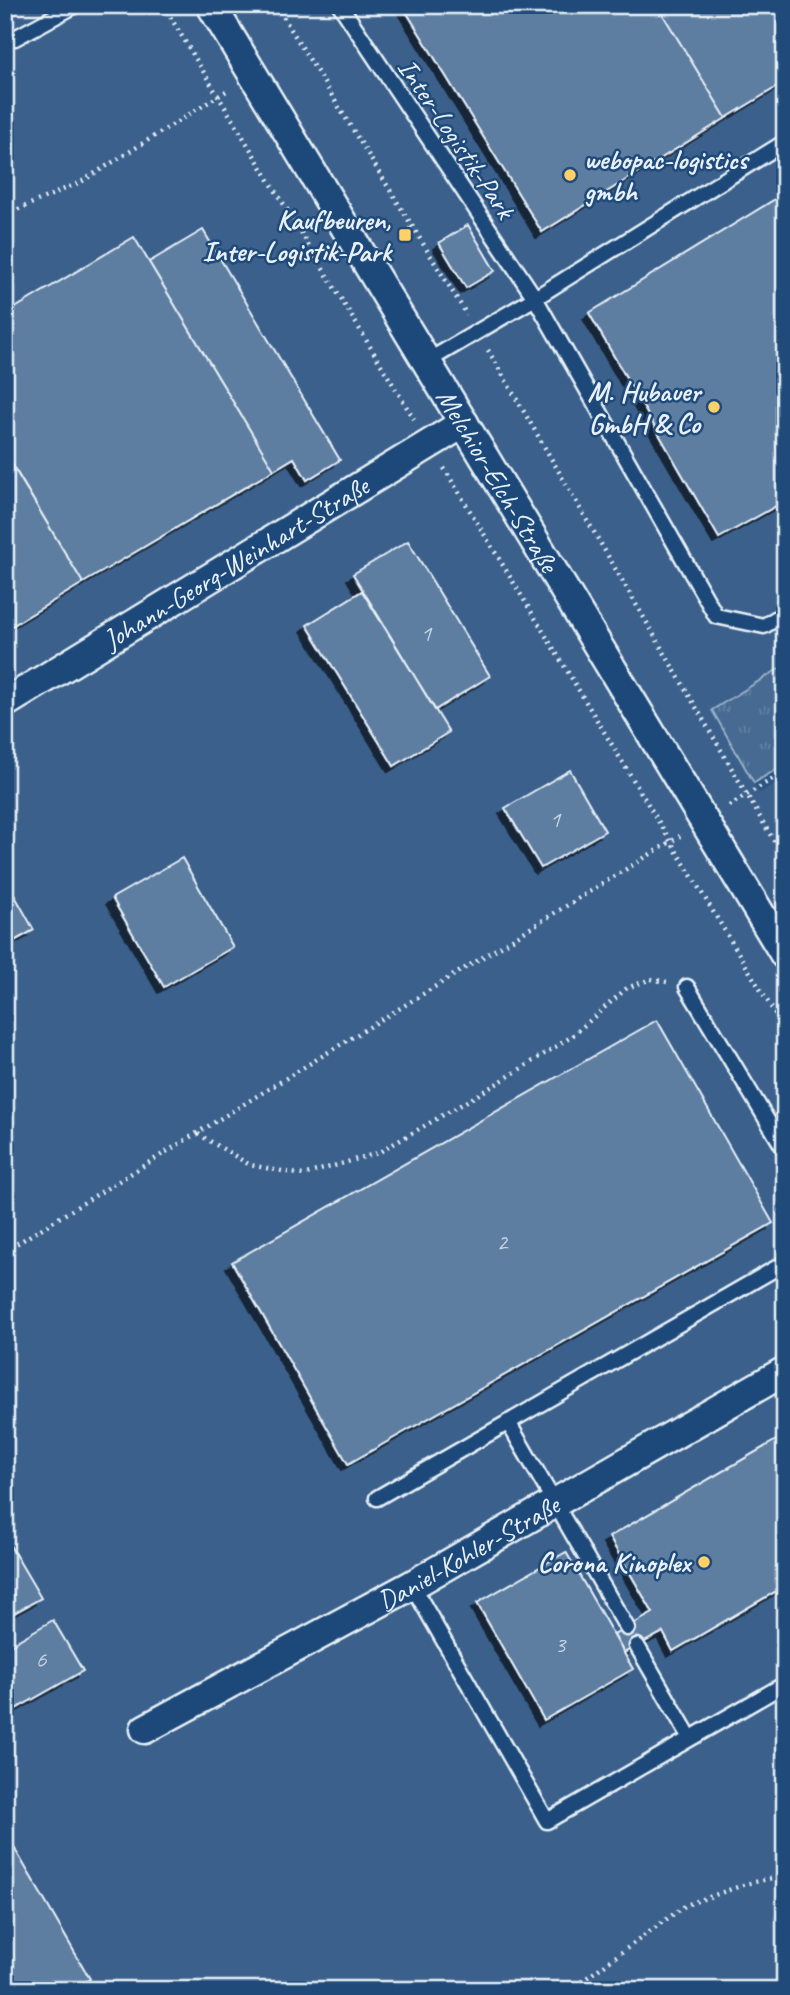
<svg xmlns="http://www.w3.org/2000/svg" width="790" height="1995" font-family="Caveat,sans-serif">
<defs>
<pattern id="grass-tufts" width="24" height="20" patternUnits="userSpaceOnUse" patternTransform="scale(1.75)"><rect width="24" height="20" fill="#476b93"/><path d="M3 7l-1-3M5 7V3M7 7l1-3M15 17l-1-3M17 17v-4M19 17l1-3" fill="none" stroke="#6281a3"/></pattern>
<filter id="shadow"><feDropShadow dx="-6" dy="6" stdDeviation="0" flood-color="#0009"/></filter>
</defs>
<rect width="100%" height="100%" fill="#2b5482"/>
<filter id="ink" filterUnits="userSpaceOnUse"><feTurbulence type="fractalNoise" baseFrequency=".0143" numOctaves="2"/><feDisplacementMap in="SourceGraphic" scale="14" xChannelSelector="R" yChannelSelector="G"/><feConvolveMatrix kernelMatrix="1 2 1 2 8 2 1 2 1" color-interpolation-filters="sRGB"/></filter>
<g filter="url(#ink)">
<path fill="#3a608b" d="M5,5H785V665L713,710L759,793L785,778V1990H5Z"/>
<path fill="url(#grass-tufts)" stroke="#98aec6" stroke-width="2" d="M785,665V764L754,783L712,710Z"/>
<path fill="#5d7da1" stroke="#e8f1f8" stroke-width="2" filter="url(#shadow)" d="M402,5H657L726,118L542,232Z
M657,5H785V82L726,118Z
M785,193V501L719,538L589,313Z
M468,225L495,271L466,288L439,243Z
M203,230L340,460L307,480L294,458L274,470L149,262Z
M134,237L274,470L83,583L5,453V314Z
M12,464L83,583L5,630V468Z
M408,541L490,676L435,710L353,574Z
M362,591L449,732L394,766L307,625Z
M570,770L605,831L541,868L505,808Z
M182,858L233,947L164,987L112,898Z
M5,878L34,930L5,946Z
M657,1020L773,1223L348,1464L232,1262Z
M785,1435V1586L673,1651L663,1632L624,1653L614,1635L653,1613L609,1537Z
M5,1537L41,1598L5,1618Z
M566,1552L633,1669L544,1720L477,1603Z
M53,1620L83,1671L5,1715V1648Z
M5,1832L90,1979L71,1990H5Z"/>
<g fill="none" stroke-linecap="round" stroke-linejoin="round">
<g stroke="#e8f1f8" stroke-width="19">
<path id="lane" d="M340,5L535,298L716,616L764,626L785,613
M15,38L76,5
M426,362L535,298L785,142
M687,987L785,1150
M508,1422L627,1628
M377,1498L785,1263
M412,1585L547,1821L785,1684
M637,1646L690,1738"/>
</g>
<g stroke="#e8f1f8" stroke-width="33">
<g id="street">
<path id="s1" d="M211,5L785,955"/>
<path id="s2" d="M5,703L464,423"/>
<path id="s3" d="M145,1729L412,1585L785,1371"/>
</g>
</g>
<path stroke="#e8f1f8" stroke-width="4.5" stroke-dasharray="2 5" stroke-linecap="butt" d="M163,5L414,419
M276,5L467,315
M5,215L81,182L228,90
M405,235L412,226
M488,350L785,860
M444,468L785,1030
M729,806L785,771
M198,1134L250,1165L303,1175L378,1153L498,1083L571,1037L627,988L651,979L667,982
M5,1251L680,836
M570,1990L686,1905L746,1884L785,1875"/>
<use href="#lane" stroke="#1f4a7a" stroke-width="14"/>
<use href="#street" stroke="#1f4a7a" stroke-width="28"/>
</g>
</g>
<g fill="#ffd166" stroke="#1f4a7a" stroke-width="2.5">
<circle cx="570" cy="175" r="7"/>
<rect x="398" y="228" width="14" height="14" rx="3.5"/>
<circle cx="714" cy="407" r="7"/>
<circle cx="704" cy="1562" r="7"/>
</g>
<g text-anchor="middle" stroke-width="5" stroke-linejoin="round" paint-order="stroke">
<g font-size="24" fill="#c5d4e2">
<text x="426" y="641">1</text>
<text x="555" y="827">1</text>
<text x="502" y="1250">2</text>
<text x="560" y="1652">3</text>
<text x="41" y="1667">6</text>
</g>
<g font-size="28" fill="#e8f1f8" stroke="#1f4a7a">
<text transform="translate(457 138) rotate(56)" y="10">Inter-Logistik-Park</text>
<text dy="10" stroke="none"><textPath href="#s1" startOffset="555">Melchior-Elch-Straße</textPath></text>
<text dy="10" stroke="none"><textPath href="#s2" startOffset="270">Johann-Georg-Weinhart-Straße</textPath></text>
<text dy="10" stroke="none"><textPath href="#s3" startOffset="368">Daniel-Kohler-Straße</textPath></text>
</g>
<g font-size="28" font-weight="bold" fill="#e8f1f8" stroke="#1f4a7a" text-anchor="end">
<text x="584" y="169" text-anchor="start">webopac-logistics<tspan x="584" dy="32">gmbh</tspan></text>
<text x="391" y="229">Kaufbeuren,<tspan x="391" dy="32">Inter-Logistik-Park</tspan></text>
<text x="700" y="401">M. Hubauer<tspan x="700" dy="32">GmbH &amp; Co</tspan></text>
<text x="690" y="1572">Corona Kinoplex</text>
</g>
</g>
<rect width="790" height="1995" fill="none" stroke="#1f4a7a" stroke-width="28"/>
<rect x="14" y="14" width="762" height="1967" fill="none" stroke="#e8f1f8" stroke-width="2.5" filter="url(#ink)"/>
</svg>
